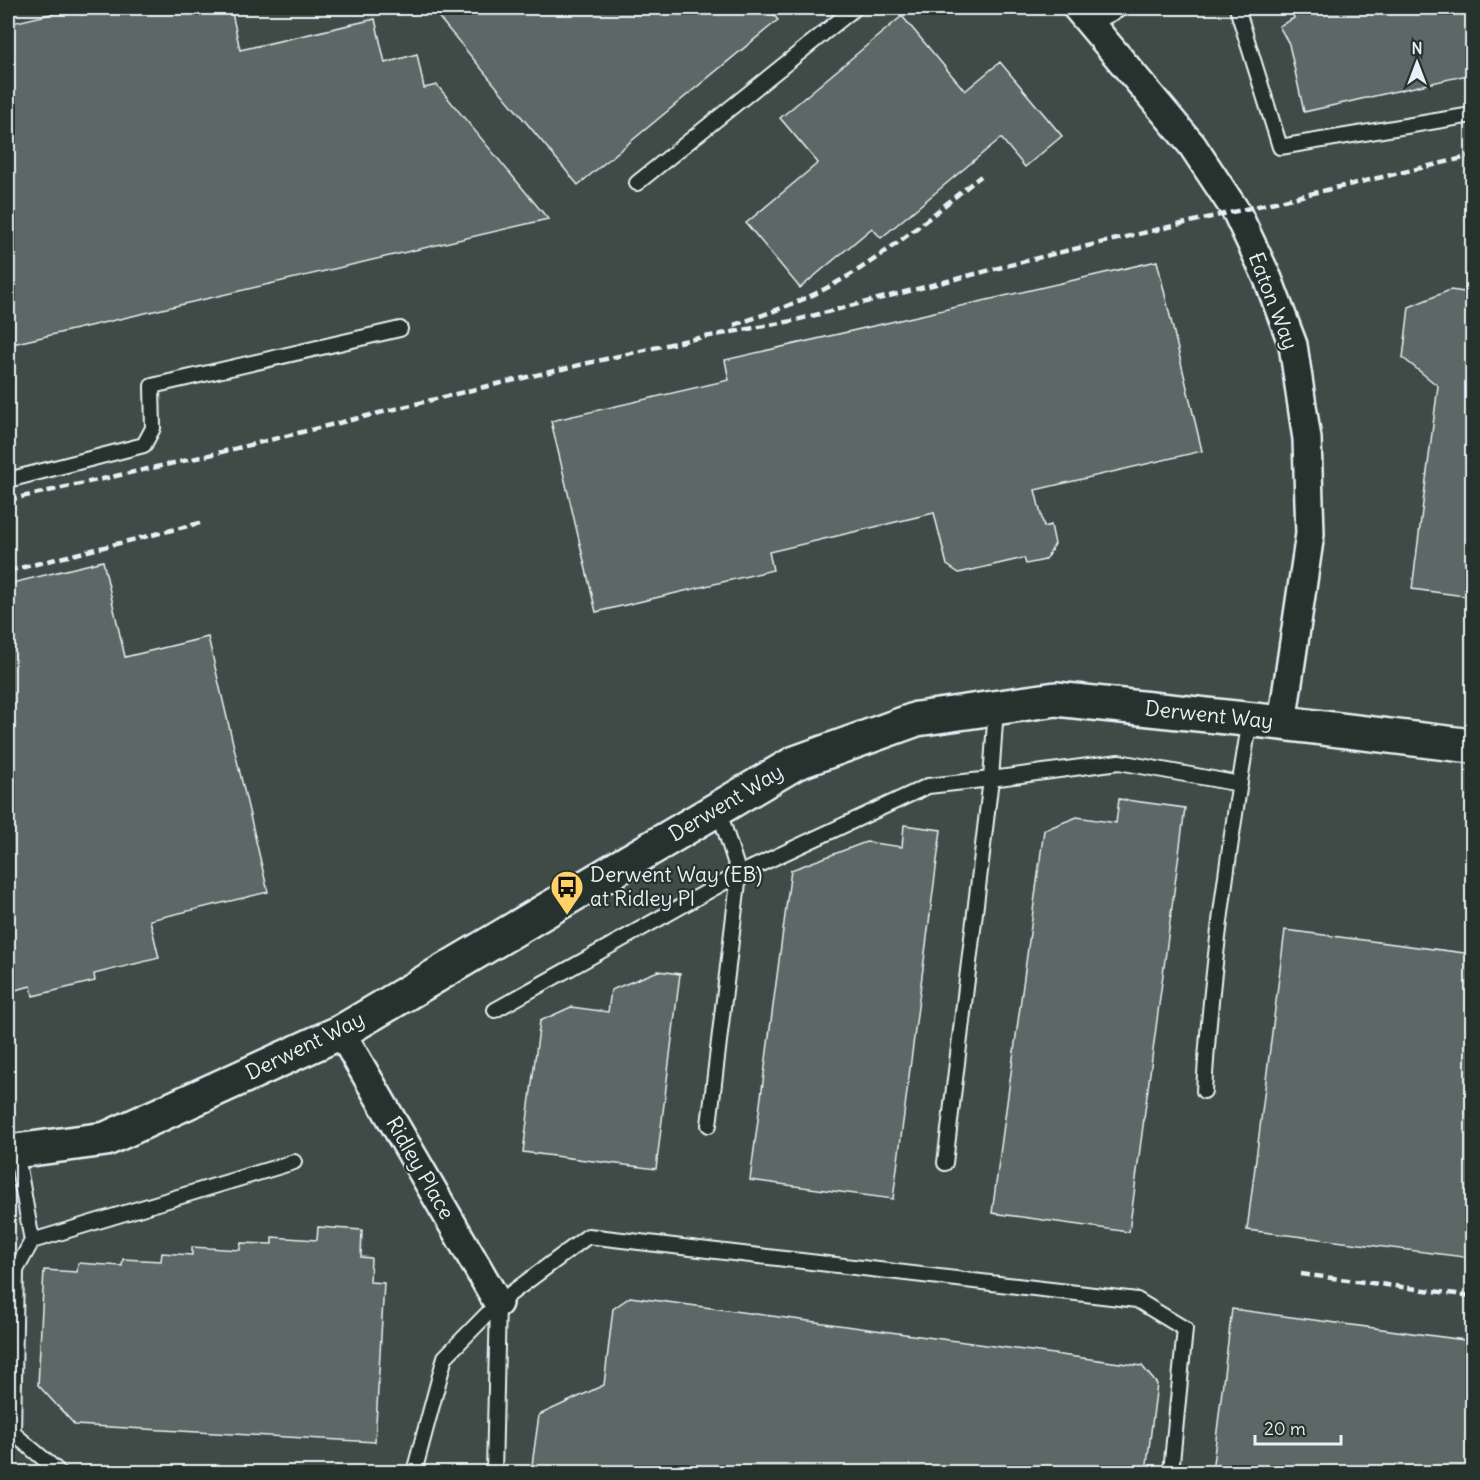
<svg xmlns="http://www.w3.org/2000/svg" width="1480" height="1480" font-family="Delius,sans-serif">
<rect width="100%" height="100%" fill="#323e39"/>
<filter id="ink" filterUnits="userSpaceOnUse"><feTurbulence type="fractalNoise" baseFrequency=".0167" numOctaves="2"/><feDisplacementMap in="SourceGraphic" scale="12" xChannelSelector="R" yChannelSelector="G"/><feConvolveMatrix kernelMatrix="1 2 1 2 8 2 1 2 1" color-interpolation-filters="sRGB"/></filter>
<g filter="url(#ink)">
<path fill="#3f4b46" d="M8,8H1472V1472H8Z"/>
<path fill="#5c6865" stroke="#e8f1f8" stroke-width="1.5" d="M77,8H231L240,50L375,19L385,63L417,54L424,88L437,85L548,219L8,345V24Z
M431,8H776L771,12L778,20L578,185Z
M1292,8H1472V74L1304,112L1289,44L1279,26L1294,18Z
M902,16L965,91L1000,62L1062,136L1025,167L1001,138L881,238L872,228L800,288L746,223L818,163L780,118Z
M1157,261L1202,451L1035,490L1044,527L1051,525L1055,544L1045,560L1026,564L1024,558L959,573L947,565L934,513L769,552L773,570L596,612L551,421L729,380L725,360Z
M1450,290L1472,293V597L1412,589L1438,386L1403,358L1409,307Z
M103,561L125,657L208,637L268,892L150,920L159,958L94,974L95,981L33,996L31,986L8,992V584Z
M1119,799L1185,808L1129,1232L992,1213L1044,830L1077,817L1116,823Z
M904,825L941,830L893,1199L750,1180L791,870L866,842L902,847Z
M1285,930L1472,954V1258L1247,1230Z
M658,971L680,974L656,1169L523,1152L540,1021L571,1007L608,1012L611,990Z
M318,1227L362,1230L361,1257L371,1258L370,1282L384,1283L375,1442L75,1425L38,1385L44,1270L77,1272L78,1263L122,1266L123,1259L161,1261L162,1253L192,1255V1247L240,1250L241,1243L272,1244V1237L317,1240Z
M630,1297L1142,1366L1157,1384L1146,1472H646L620,1469V1472H531L539,1415L604,1385L613,1309Z
M1232,1309L1472,1341V1472H1212Z"/>
<g fill="none" stroke-linecap="round" stroke-linejoin="round">
<g stroke="#e8f1f8" stroke-width="18">
<path id="lane" d="M1237,8L1280,147L1472,115
M1091,24L1122,8
M637,183L855,8
M8,480L144,445L153,428L152,386L400,329
M996,708L991,779L1119,762L1240,784
M718,808L739,874L928,786L991,779L945,1163
M495,1010L739,874
M1204,1091C1211,967 1230,842 1250,719
M709,1125L739,874
M16,1151L32,1241
M59,1472L13,1433L16,1270L32,1241L294,1162
M414,1472L445,1357L498,1303L588,1236L1137,1300L1185,1329L1171,1472
M494,1472L498,1303"/>
</g>
<g stroke="#e8f1f8" stroke-width="32">
<path id="street" d="M1077,8L1192,145L1237,213L1268,279L1293,345L1307,439L1310,534L1282,723
M341,1032L498,1303"/>
</g>
<g stroke="#e8f1f8" stroke-width="38">
<path id="secondary" d="M8,1152L106,1139L341,1032L795,763L917,719L1056,699L1282,723L1472,746"/>
</g>
<use href="#lane" stroke="#26332d" stroke-width="14"/>
<use href="#street" stroke="#26332d" stroke-width="27"/>
<use href="#secondary" stroke="#26332d" stroke-width="33"/>
<path stroke="#e8f1f8" stroke-width="4.5" stroke-dasharray="9 4.5" stroke-linecap="butt" d="M734,325C769,313 804,301 836,283C889,254 934,213 981,176
M8,500L201,457L480,388L688,340L792,321L1053,254L1472,156
M8,571L200,523
M1301,1274L1472,1296"/>
</g>
</g>
<defs>
<g id="bus-pin" transform="scale(1.725)"><path d="M0 17L-7.5 6A9.5 9.5 0 1 1 7.5 6Z" fill="#ffd166" stroke="#26332d"/><path d="M-5-6H5V4H4V6H2V4H-2V6H-4V4H-5ZM-3.5-4V0h7V-4ZM-3.5 1.2v1.5H-2V1.2ZM2 1.2v1.5H3.5V1.2Z" fill="#111"/></g>
</defs>
<g fill-rule="evenodd">
<use href="#bus-pin" x="567" y="887"/>
</g>
<g text-anchor="middle" stroke-width="4.5" stroke-linejoin="round" paint-order="stroke">
<g font-size="21" fill="#e8f1f8" stroke="#26332d">
<text transform="translate(1273 301) rotate(69)" y="7">Eaton Way</text>
<text transform="translate(1209 715) rotate(6)" y="7">Derwent Way</text>
<text transform="translate(726 803) rotate(-31)" y="7">Derwent Way</text>
<text transform="translate(305 1046) rotate(-26)" y="7">Derwent Way</text>
<text transform="translate(420 1168) rotate(60)" y="7">Ridley Place</text>
</g>
<g font-size="21" fill="#e8f1f8" stroke="#26332d" text-anchor="start">
<text x="590" y="882">Derwent Way (EB)<tspan x="590" dy="24">at Ridley Pl</tspan></text>
</g>
</g>
<rect width="1480" height="1480" fill="none" stroke="#26332d" stroke-width="30"/>
<rect x="15" y="15" width="1450" height="1450" fill="none" stroke="#e8f1f8" stroke-width="2" filter="url(#ink)"/>
<g transform="translate(1417 63)" stroke="#26332d" stroke-width="4.5" paint-order="stroke">
<path d="M0-4.5L10 22L0 15L-10 22Z" fill="#e8f1f8"/>
<text y="-9" font-size="16" font-weight="bold" text-anchor="middle" fill="#e8f1f8">N</text>
</g>
<path d="M1255 1435v9h86v-9" fill="none" stroke="#e8f1f8" stroke-width="3"/>
<text x="1264" y="1435" font-size="18" fill="#e8f1f8" stroke="#26332d" stroke-width="4.5" paint-order="stroke">20 m</text>
</svg>
